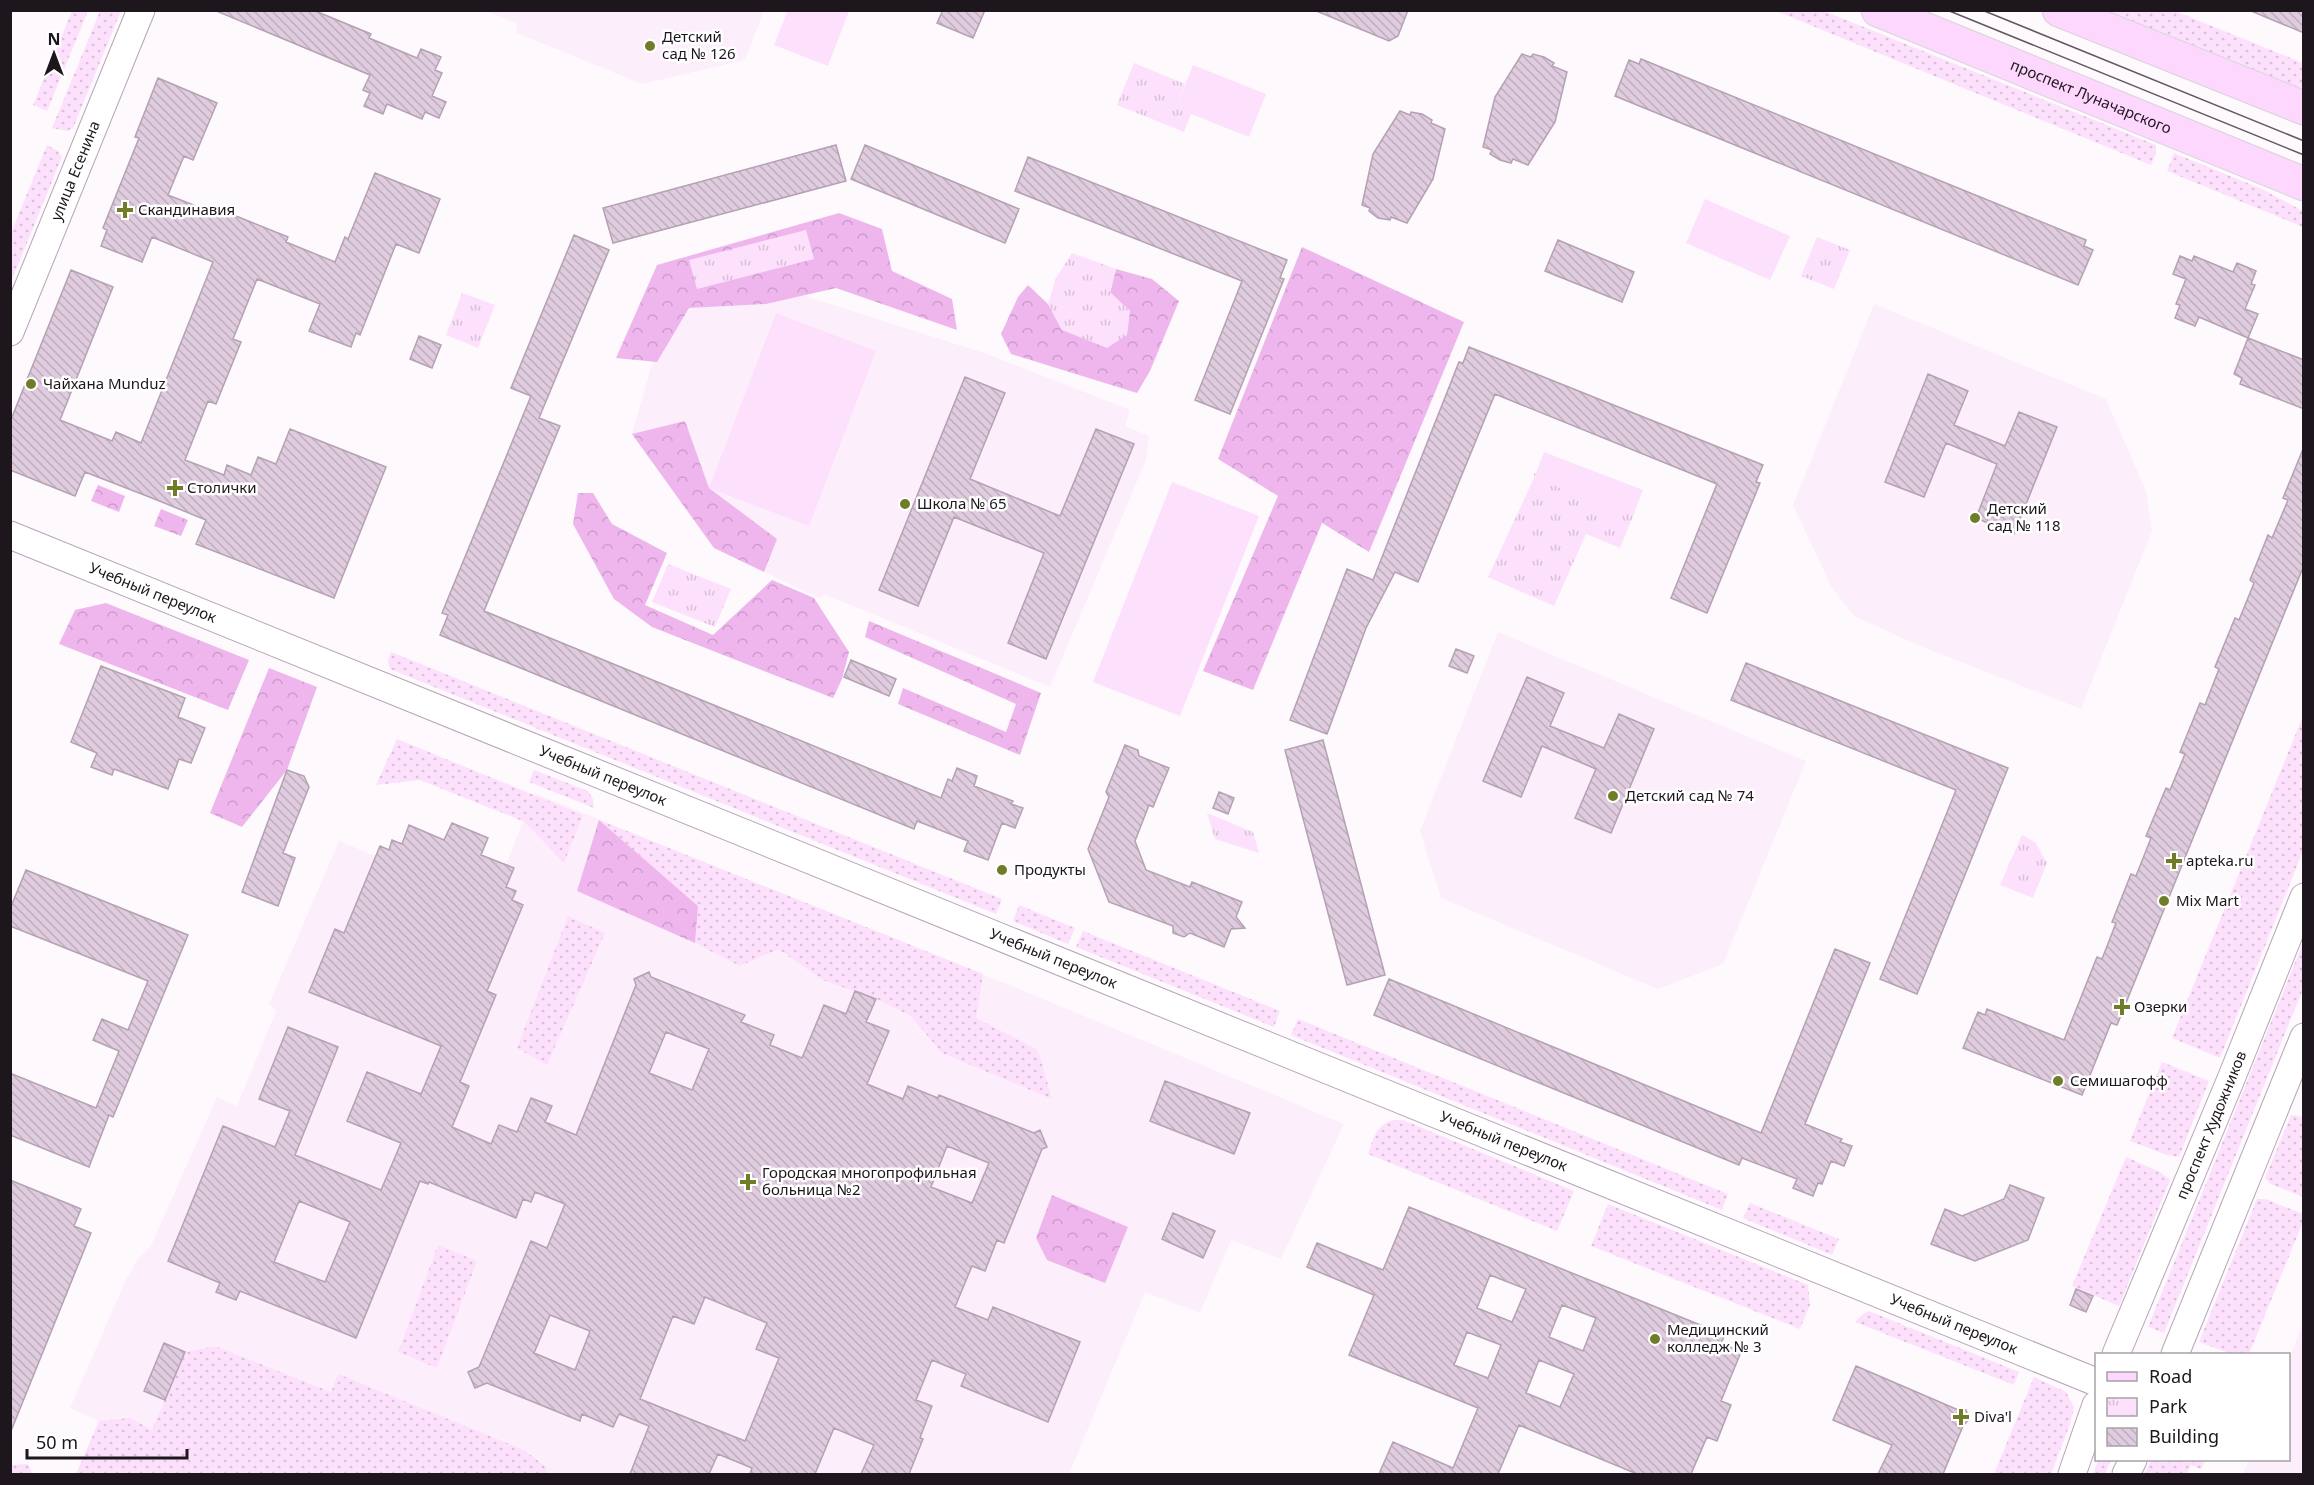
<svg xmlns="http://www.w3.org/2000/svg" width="2314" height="1485" font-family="'Noto Sans',sans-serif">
<defs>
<pattern id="grass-dots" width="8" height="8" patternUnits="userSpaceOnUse" patternTransform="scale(1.5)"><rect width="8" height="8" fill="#fde1fc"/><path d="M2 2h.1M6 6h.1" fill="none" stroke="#d8c0d8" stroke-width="1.8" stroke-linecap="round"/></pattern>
<pattern id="forest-crowns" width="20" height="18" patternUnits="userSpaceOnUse" patternTransform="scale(1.5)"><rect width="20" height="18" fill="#eeb6ed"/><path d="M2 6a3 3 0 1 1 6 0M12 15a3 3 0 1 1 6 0" fill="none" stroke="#cc9ccb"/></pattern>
<pattern id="park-tufts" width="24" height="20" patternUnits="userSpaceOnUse" patternTransform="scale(1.5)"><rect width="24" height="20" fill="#fde1fc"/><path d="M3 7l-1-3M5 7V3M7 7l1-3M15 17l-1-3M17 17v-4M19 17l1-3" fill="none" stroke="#d8c0d8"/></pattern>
<pattern id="building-back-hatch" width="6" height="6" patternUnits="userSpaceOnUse" patternTransform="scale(1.5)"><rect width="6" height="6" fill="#dfccdf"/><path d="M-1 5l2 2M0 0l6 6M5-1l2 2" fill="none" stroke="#bfaebf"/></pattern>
</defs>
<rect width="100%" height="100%" fill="#fdf9fd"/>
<path fill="#fdeefc" d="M486,11L764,10V11L745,60L642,84L517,33L516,23Z
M780,288L987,354L1130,410L1125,426L1149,436L1146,460L1050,687L824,594L821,599L714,548L632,434L670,301Z
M1874,304L2106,399L2146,491L2152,531L2081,709L1920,646L1854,616L1831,586L1793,505Z
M1498,632L1806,761L1723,964L1658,989L1441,898L1420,831Z
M534,793L1007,984L1344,1124L1281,1259L1231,1240L1200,1313L1145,1292L1069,1474H76L99,1421L70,1408L125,1282L137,1260L151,1246L217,1097L237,1106L276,1011L269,1004L339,841L375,856L380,846L388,850L392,840L402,843L409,825L444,840L452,823L488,838L481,855L506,865Z
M2303,1322V1474H2243L2249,1460H2288L2289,1360Z"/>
<path fill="url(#grass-dots)" d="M72,11H88L47,111L33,105Z
M100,11H121L73,128L67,131L52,128Z
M1776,11H1824L2156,145V153L2151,165Z
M2106,11H2175L2303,63V88L2289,85Z
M47,145L58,151L62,157L11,282V233Z
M2174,153L2262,189L2303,211V227L2167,171Z
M391,652L1002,899L996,914L390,669L388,660Z
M2303,716V851L2220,1058L2172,1038Z
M397,739L583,815L564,863L525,822L420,780L376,785Z
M534,770L588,791L593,799L594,808L529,782Z
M599,820L983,974L976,1018L1038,1050L1052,1099L942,1053L911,1016L876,999L823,980L778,949L740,966L695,943L698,906Z
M1019,905L1075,928L1068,944L1013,921Z
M568,916L605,933L547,1065L517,1048Z
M1083,931L1280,1011L1274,1027L1076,947Z
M2303,943V989L2164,1333L2148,1327Z
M1298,1019L1728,1194L1722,1210L1291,1035Z
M2162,1062L2209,1081L2179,1157L2167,1155L2130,1141Z
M2291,1115L2303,1117V1197L2271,1184L2265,1178Z
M1393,1120H1403L1574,1191L1557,1231L1368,1154C1373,1139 1376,1125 1393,1120Z
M2126,1157L2160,1172L2170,1180L2119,1306L2072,1286Z
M2257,1199H2265L2303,1214V1222L2249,1354H2232L2199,1342Z
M1750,1203L1839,1239L1832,1255L1743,1218Z
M1608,1204L1808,1285L1810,1305L1800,1329L1591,1246Z
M438,1245L477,1261L437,1368L398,1352Z
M1869,1311L2019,1372L2014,1385L1855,1322L1864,1313Z
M215,1346L331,1392L338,1374L524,1450L546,1467L547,1474H76L99,1421L130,1418L152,1430L185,1352Z
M2034,1377L2066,1392L2074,1407L2070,1424L2051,1474H1994Z
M2098,1460H2111L2105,1474H2093Z
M2151,1460H2205L2201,1469L2191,1465L2187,1474H2145Z
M28,1464L33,1474H11V1465Z"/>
<path fill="url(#forest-crowns)" d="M839,213L882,229L892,271L952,299L957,330L836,288L766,304L689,308L657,362L616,358L657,265Z
M1302,247L1464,322L1369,552L1322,523L1253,690L1203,671L1278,496L1218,459Z
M1116,269L1152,279L1179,301L1150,371L1137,393L1011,354L1001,334L1018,297L1028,285L1048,304L1062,330L1130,311L1110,293Z
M685,421L709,488L777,539L764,572L714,548L632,434Z
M98,485L125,496L119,512L91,501Z
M578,493H593L612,524L667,553L645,605L713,635L772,580L814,598L849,652L842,679L833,698L652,627L614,599L573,524Z
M161,509L188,520L181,536L154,526Z
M106,603L249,660L228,710L59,644L75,610Z
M869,621L1041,693L1020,755L898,704L903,688L1006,732L1016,704L865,637Z
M269,668L317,687L287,770L242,827L210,813Z
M599,820L698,906L695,943L577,891Z
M1052,1195L1128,1227L1105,1283L1047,1260L1036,1238Z"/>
<path fill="url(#park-tufts)" d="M1134,63L1185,84L1176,108L1191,114L1184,132L1117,105Z
M806,230L814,259L697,289L689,260Z
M1817,237L1850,250L1834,289L1801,276Z
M1072,253L1116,269L1110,292L1130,311L1127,335L1107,348L1062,330L1048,304L1056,278Z
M462,293L495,305L478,348L446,335Z
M1534,473L1633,516L1620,548L1586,534L1554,606L1488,577L1534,478Z
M668,564L731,589L715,627L652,602Z
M1207,813L1253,832L1259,853L1215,839Z
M2022,835L2035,842L2047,863L2033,898L2000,885Z"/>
<path fill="#fde1fc" d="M788,10L849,11L828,66L774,45Z
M1193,65L1266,94L1249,137L1176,108Z
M1705,199L1790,236L1770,280L1686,243Z
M776,313L876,351L809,526L709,488Z
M1544,452L1643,490L1633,516L1534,478Z
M1172,482L1259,516L1180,716L1093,682Z"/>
<path fill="url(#building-back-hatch)" stroke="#b4a2b3" stroke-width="1.5" fill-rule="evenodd" d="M214,10H313L371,34L369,38L417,58L421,49L441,57L435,70L442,73L432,96L446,102L439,118L425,112L422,119L387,104L383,114L364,106L370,93L363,90L370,75Z
M943,10H985L973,38L937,23Z
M1314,10H1408L1398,36L1389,41Z
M2251,10H2304V33L2251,11Z
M1522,54L1531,57L1533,54L1544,57L1554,63L1552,66L1567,72L1555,122L1528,165L1513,159L1511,163L1500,160L1490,154L1492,150L1483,147L1495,97Z
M1641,59L2086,240L2084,246L2093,250L2078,285L1615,96L1629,60L1639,64Z
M158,78L217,103L193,160L184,156L168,195L219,215L221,210L288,237L286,242L335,262L345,237L348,239L375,173L440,199L419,253L396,244L360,335L356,333L351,347L309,331L320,304L257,279L233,339L241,342L216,404L208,401L185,460L224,475L227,465L251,475L258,457L276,464L290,429L386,467L334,598L196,544L206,520L152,498L85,472L75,496L10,470V422L71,270L113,287L60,420L112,441L116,432L141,443L213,262L152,237L142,262L101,246L107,230L103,228L139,138L135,137Z
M1400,111L1410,115L1411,112L1422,114L1432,120L1431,123L1445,129L1433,179L1407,223L1391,217L1390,220L1378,218L1369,211L1370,208L1362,205L1373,154Z
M836,145L846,181L613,243L603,208Z
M865,145L1019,209L1005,243L851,179Z
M1028,157L1287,260L1280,278L1284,279L1230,414L1195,400L1242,281L1015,191Z
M574,235L609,250L539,418L560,426L484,611L941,798L948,779L952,781L957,768L977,776L974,786L1013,801L1011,804L1023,808L1015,828L1002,823L988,860L964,851L968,841L917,821L914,829L440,635L448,615L442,613L531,396L511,388Z
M1558,240L1634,272L1622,302L1545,271Z
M2180,256L2192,261L2194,256L2233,272L2237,263L2256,271L2251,284L2255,285L2245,309L2258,314L2248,338L2199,317L2195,326L2175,318L2180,305L2176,304L2186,279L2173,274Z
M419,336L441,345L432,368L410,359Z
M2248,338L2304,360V409L2240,384L2242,378L2234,374Z
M1469,347L1763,465L1756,482L1760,483L1707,613L1671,598L1717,484L1495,394L1418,582L1395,572L1366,628L1327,734L1290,720L1347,569L1373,580L1459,362L1463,363Z
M1928,374L1968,391L1954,425L2005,446L2019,412L2057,427L2014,534L1976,518L1997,464L1946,443L1924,497L1885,482Z
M965,377L1005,393L970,479L1060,516L1096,429L1134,444L1046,659L1008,643L1044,553L954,517L918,606L879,590Z
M2303,449L2304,565L2117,1025L2111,1023L2082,1095L1963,1048L1978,1012L1985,1015L1987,1009L2064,1040L2097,957L2102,959L2116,923L2112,922L2131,874L2136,876L2151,838L2146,836L2166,788L2170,790L2185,754L2180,752L2200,703L2205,705L2219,669L2215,667L2235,618L2239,620L2254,583L2250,580L2268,535L2272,538L2288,500L2283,498Z
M1456,649L1474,656L1467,673L1449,666Z
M851,660L896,679L889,696L844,677Z
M1746,663L2008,768L1917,994L1880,979L1956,790L1731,700Z
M101,666L185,698L178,717L205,728L191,763L179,759L168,789L114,769L112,775L91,767L97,753L71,742Z
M1527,677L1564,693L1550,726L1604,748L1619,714L1654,729L1611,833L1575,818L1596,769L1542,746L1521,797L1483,781Z
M1323,740L1385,975L1347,985L1285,750Z
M1125,745L1138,750L1139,756L1169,768L1153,807L1149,805L1135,841L1146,870L1190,887L1192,882L1242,902L1236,917L1245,928L1231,929L1224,947L1190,933L1184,937L1173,933V926L1109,902L1088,849L1109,797L1106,792Z
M287,770L304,776L309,787L283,853L295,858L278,906L242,892Z
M1219,792L1234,798L1228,814L1213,808Z
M452,823L488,838L481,855L514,868L506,887L516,891L512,900L523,905L487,991L496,995L460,1082L469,1086L452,1127L491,1144L499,1125L517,1132L531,1098L552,1106L545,1122L576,1135L636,985L634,979L649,972L651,977L745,1015L741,1022L774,1035L770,1045L802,1058L824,1005L846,1014L855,991L876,999L866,1022L889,1031L867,1084L903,1099L908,1086L938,1098L939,1095L1034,1133L1040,1130L1047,1147L1042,1149L1004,1243L997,1240L985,1271L972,1266L955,1307L988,1320L993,1307L1080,1342L1048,1422L961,1386L966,1374L932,1360L916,1400L932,1406L920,1438L923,1439L909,1474H861L874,1445L834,1428L815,1474H750L752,1468L718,1454L709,1474H630L649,1426L619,1414L613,1427L582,1414L580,1421L487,1383L475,1388L468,1372L479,1367L531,1241L547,1248L565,1204L535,1192L531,1202L523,1199L516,1218L429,1182L428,1184L420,1181L356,1338L240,1291L236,1300L216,1292L220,1283L168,1261L223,1126L275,1147L290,1111L259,1099L288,1027L338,1047L295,1155L381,1190L401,1143L347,1121L367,1072L421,1094L441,1046L309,992L335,929L344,933L380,846L389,850L392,840L402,844L409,825L444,840ZM666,1032L709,1049L692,1090L649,1073ZM947,1146L989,1163L972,1203L931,1187ZM299,1201L350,1222L325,1282L274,1262ZM705,1297L767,1323L756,1349L779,1358L745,1441L640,1399L673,1316L694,1324ZM550,1315L590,1331L575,1370L534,1353Z
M26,870L188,935L113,1117L109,1115L89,1167L10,1135V1073L96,1108L119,1051L93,1040L102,1019L128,1030L148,981L10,926V909Z
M1835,949L1870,963L1805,1124L1842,1139L1840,1142L1852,1146L1844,1166L1831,1161L1822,1184L1818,1183L1813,1196L1793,1188L1797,1179L1742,1158L1739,1165L1374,1015L1389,979L1761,1133Z
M1165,1081L1250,1113L1234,1154L1150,1121Z
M10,1180L81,1209L74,1226L91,1233L11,1431Z
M2010,1185L2044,1198L2028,1240L1975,1261L1931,1244L1945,1209L1962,1216L2004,1199Z
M1409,1207L1725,1335L1721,1343L1741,1352L1721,1401L1731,1405L1717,1441L1707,1437L1691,1474H1637L1519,1425L1498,1474H1379L1393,1442L1453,1468L1478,1408L1349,1355L1374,1295L1307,1267L1317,1243L1383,1270ZM1490,1275L1526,1289L1512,1322L1477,1308ZM1562,1305L1596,1318L1583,1351L1549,1337ZM1467,1332L1501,1345L1488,1378L1454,1365ZM1539,1360L1574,1374L1560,1407L1526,1393Z
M1173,1213L1215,1231L1203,1258L1162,1239Z
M2076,1289L2093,1296L2086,1312L2070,1305Z
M164,1343L185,1352L165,1400L144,1391Z
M1856,1366L1956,1409L1966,1410L1969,1419L1963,1426L1943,1474H1878L1892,1445L1833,1420Z"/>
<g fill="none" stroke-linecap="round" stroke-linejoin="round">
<g stroke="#b7a5b7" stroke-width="29">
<g id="minor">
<path id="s1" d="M10,332L141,10"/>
<path id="s2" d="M10,535L2096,1382"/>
<path id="s3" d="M2116,1354L2231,1079L2304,897"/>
<path d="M2175,1354L2304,1037"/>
<path d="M2072,1474L2096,1405"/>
<path d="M2126,1474L2133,1460"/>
</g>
</g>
<g stroke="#d6d5d6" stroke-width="35">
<g id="major">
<path id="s4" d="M1878,10L2304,184"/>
<path d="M2059,10L2304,108"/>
</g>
</g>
<use href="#minor" stroke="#fff" stroke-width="27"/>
<use href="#major" stroke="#fed7fe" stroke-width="33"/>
<path stroke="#5f595f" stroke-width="1.5" d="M1947,10L2304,155
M1982,10L2304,141"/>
</g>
<g fill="#707c28" stroke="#fff" stroke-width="2">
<circle cx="650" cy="46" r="6"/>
<path d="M122 201h6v6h6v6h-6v6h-6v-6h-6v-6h6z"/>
<circle cx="31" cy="384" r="6"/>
<path d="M172 479h6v6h6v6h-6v6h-6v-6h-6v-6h6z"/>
<circle cx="905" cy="504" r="6"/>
<circle cx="1975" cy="518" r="6"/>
<circle cx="1613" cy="796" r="6"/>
<path d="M2171 852h6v6h6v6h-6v6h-6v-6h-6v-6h6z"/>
<circle cx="1002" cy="870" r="6"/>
<circle cx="2164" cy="901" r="6"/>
<path d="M2119 998h6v6h6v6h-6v6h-6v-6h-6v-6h6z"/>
<circle cx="2058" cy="1081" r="6"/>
<path d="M745 1173h6v6h6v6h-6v6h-6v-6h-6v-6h6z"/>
<circle cx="1655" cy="1339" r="6"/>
<path d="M1958 1408h6v6h6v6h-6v6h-6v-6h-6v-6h6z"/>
</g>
<g text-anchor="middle" stroke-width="5" stroke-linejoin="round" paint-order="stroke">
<g font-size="15" fill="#1d161d" stroke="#fff" text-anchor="start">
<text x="662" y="42">Детский<tspan x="662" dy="17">сад № 126</tspan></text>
<text x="138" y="215">Скандинавия</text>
<text x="43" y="389">Чайхана Munduz</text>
<text x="187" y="493">Столички</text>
<text x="917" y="509">Школа № 65</text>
<text x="1987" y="514">Детский<tspan x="1987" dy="17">сад № 118</tspan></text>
<text x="1625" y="801">Детский сад № 74</text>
<text x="2186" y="866">apteka.ru</text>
<text x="1014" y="875">Продукты</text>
<text x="2176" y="906">Mix Mart</text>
<text x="2134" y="1012">Озерки</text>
<text x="2070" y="1086">Семишагофф</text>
<text x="762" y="1178">Городская многопрофильная<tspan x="762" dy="17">больница №2</tspan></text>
<text x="1667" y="1335">Медицинский<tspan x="1667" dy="17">колледж № 3</tspan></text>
<text x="1974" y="1422">Diva'l</text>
</g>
<g font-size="15" fill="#1d161d" stroke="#fff">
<text dy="5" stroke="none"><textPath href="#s4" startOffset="230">проспект Луначарского</textPath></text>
<text dy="5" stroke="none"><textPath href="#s1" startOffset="174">улица Есенина</textPath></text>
<text dy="5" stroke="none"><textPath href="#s2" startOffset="154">Учебный переулок</textPath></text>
<text dy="5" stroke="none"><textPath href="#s2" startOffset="640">Учебный переулок</textPath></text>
<text dy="5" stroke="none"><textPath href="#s2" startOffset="1126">Учебный переулок</textPath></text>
<text dy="5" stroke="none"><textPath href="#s3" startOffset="248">проспект Художников</textPath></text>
<text dy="5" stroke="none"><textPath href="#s2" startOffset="1612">Учебный переулок</textPath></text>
<text dy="5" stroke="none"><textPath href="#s2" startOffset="2098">Учебный переулок</textPath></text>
</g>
</g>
<rect width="2314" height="1485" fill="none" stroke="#1d161d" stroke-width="24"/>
<rect x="2095" y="1353" width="195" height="108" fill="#ffffff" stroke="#a5a2a5" stroke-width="1.5"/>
<rect x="2107" y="1372" width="30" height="9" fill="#fed7fe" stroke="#a5a2a5" stroke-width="1.5"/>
<text x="2149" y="1383" font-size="18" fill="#1d161d">Road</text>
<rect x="2107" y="1398" width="30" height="18" fill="url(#park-tufts)" stroke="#a5a2a5" stroke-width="1.5"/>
<text x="2149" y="1413" font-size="18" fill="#1d161d">Park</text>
<rect x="2107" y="1428" width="30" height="18" fill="url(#building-back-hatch)" stroke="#a5a2a5" stroke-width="1.5"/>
<text x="2149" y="1443" font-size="18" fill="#1d161d">Building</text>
<g transform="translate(54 54)" stroke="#ffffff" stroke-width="4.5" paint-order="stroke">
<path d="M0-4.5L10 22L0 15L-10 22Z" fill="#1d161d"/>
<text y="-9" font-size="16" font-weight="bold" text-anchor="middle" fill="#1d161d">N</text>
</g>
<path d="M27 1449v9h160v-9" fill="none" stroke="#1d161d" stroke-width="3"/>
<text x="36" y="1449" font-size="18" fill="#1d161d" stroke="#ffffff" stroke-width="4.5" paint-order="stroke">50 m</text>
</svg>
